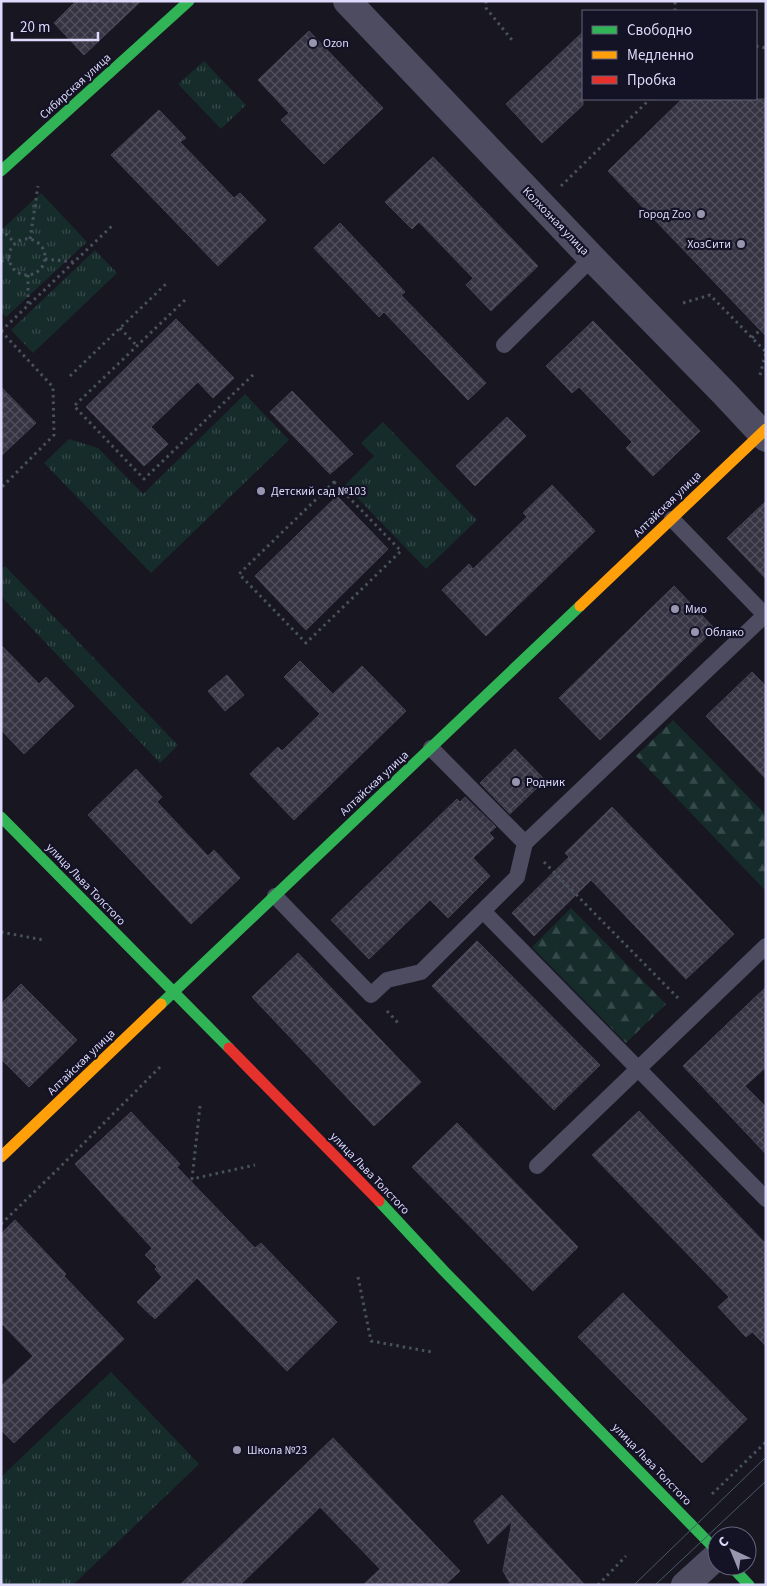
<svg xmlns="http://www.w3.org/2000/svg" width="767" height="1586" font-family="'Source Sans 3',sans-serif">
<defs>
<pattern id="grass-tufts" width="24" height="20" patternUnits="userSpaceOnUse" patternTransform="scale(1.25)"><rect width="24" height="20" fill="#162c2b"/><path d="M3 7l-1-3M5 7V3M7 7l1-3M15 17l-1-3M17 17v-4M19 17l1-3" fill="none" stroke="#374a4b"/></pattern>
<pattern id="forest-firs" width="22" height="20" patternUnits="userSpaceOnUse" patternTransform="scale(1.25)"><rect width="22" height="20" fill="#162c2b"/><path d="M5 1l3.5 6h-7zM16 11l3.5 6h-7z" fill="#374a4b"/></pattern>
<pattern id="building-cross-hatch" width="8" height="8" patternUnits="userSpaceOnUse" patternTransform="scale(1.25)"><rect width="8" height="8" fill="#363442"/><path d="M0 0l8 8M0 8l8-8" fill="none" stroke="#53515e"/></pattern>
</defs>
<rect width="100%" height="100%" fill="#181621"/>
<path fill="url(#grass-tufts)" d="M204,61L246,105L221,129L178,84Z
M41,193L87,242L6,317L1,312V230Z
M95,250L117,273L33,353L11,330Z
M245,394L289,440L151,573L44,463L69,439L98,448L143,494Z
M383,422L477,520L426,569L345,485L374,456L361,443Z
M5,566L178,745L160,763L1,596V569Z
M111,1372L199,1464L73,1585H1V1477Z"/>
<path fill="url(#forest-firs)" d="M673,720L766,815V891L636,756Z
M571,908L666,1004L626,1043L532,947Z"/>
<path fill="url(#building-cross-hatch)" stroke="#454354" d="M76,1H141L84,55L54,23Z
M309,31L383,108L324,164L281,120L289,113L258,80Z
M583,32V105L542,143L506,104Z
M682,99H766V336L608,171Z
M159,110L186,138L180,142L234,198L240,193L266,220L218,266L111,155Z
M433,157L538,266L491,311L466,285L473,278L419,222L412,229L385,202Z
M340,223L405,292L401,295L486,383L468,400L384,312L379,317L314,248Z
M176,319L234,378L213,398L198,382L151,427L168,444L144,466L86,407Z
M593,321L700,431L653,476L626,448L632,442L579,387L572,393L546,366Z
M1,387L36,423L1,456Z
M292,391L353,454L330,474L270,412Z
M507,417L526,436L475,486L456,466Z
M552,485L595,531L486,636L442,590L469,564L473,569L527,517L523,513Z
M337,496L388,549L306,630L255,576Z
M766,501V579L727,538Z
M674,586L715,629L600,740L559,698Z
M1,645L39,684L46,677L74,706L24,754L1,730Z
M300,661L333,694L362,666L406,711L294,820L250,774L278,747L282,751L320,714L284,677Z
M752,672L766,686V779L706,716Z
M227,675L244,695L225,711L208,691Z
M515,749L545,780L510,814L480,783Z
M136,769L162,797L157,802L208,856L214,850L240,878L191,924L88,815Z
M465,797L496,827L489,833L494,838L473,858L490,876L448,918L430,900L369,959L331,920L457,799L460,802Z
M612,807L734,934L686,979L591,880L534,936L512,913L569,857L565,853Z
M477,941L600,1065L554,1110L432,986Z
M298,953L421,1082L374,1126L252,997Z
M21,984L77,1040L29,1087L1,1059V1004Z
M766,987V1067L745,1086L766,1107V1154L683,1066Z
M639,1111L766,1244V1346L752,1332L746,1337L718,1307L729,1297L592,1155Z
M131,1112L180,1164L177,1167L255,1248L261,1243L337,1322L287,1371L197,1278L155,1319L137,1302L162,1277L155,1269L157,1267L145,1255L152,1248L75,1164Z
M457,1123L578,1247L533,1291L412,1167Z
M15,1220L66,1274L64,1276L124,1339L14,1443L1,1430V1386L33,1356L1,1323V1234Z
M623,1293L747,1419L702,1463L578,1337Z
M333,1438L460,1571L445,1585H363L380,1569L320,1507L240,1585H180Z
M502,1495L519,1514L585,1585H511L503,1571L512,1521L488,1544L474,1521Z"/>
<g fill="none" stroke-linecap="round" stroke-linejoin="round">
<path stroke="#47525c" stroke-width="3" stroke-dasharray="2.5 4" stroke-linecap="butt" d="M486,1V8L512,40
M675,11V1
M756,46L766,48
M561,186L650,99
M1,229L15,243
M30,239L38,186
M9 257a18 18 0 1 1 36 0a18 18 0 1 1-36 0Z
M45,259L74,262
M1,261L9,260
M28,275V304
M185,300L74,406L144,479L255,373
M683,303L710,295L766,352
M120,328L137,346
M1,331L53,387L54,435L1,488
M1,331L113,225
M752,338L760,330
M760,375L766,352
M70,376L168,282
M334,482L401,551L306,643L239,574Z
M544,862L678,998
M1,932L43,940
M387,1011L400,1025
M200,1106L192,1179L255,1165
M1,1224L56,1171L162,1065
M358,1277L371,1341L432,1352
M712,1494L766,1442
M598,1585L626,1556"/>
<path stroke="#4d4c60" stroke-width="16" d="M504,345L592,258
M672,519L766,616
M431,748L525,843
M275,896L371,995L387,980L421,972L517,877L525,843L765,615
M483,911L766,1199
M537,1166L766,946"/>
<path stroke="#4d4c60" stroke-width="28" d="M347,1L592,258L725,394L766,438
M685,1585L717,1556"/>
<path stroke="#30b455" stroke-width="11" d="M1,171L189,1
M1,817L229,1048
M161,1004L580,606
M379,1201L444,1271L717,1551
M731,1566L749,1585"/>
<path stroke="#ff9f0a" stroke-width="11" d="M580,606L766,429
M1,1157L161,1004"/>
<path stroke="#e5322d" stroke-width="11" d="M229,1048L379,1201"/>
<path stroke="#475a67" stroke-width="1" d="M634,1585L766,1457
M655,1585L766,1481"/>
</g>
<g fill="#9895af" stroke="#141225" stroke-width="2">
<circle cx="313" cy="43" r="5"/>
<circle cx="701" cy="214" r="5"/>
<circle cx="741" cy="244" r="5"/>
<circle cx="261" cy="491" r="5"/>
<circle cx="675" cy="609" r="5"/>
<circle cx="695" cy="632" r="5"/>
<circle cx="516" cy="782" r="5"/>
<circle cx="237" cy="1450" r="5"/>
</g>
<g text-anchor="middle" stroke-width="4.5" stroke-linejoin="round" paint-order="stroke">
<g font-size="12" fill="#dddafb" stroke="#141225" text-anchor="start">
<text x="323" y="47">Ozon</text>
<text x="691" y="218" text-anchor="end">Город Zoo</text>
<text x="731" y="248" text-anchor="end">ХозСити</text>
<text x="271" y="495">Детский сад №103</text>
<text x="685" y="613">Мио</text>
<text x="705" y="636">Облако</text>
<text x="526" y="786">Родник</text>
<text x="247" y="1454">Школа №23</text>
</g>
<g font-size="12" fill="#dddafb" stroke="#141225">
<text transform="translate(75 86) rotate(-42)" y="4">Сибирская улица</text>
<text transform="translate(556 221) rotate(46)" y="4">Колхозная улица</text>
<text transform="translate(667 504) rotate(-44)" y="4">Алтайская улица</text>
<text transform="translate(374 783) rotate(-43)" y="4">Алтайская улица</text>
<text transform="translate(86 884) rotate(46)" y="4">улица Льва Толстого</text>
<text transform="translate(81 1062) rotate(-44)" y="4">Алтайская улица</text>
<text transform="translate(370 1173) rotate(46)" y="4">улица Льва Толстого</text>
<text transform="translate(652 1464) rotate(46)" y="4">улица Льва Толстого</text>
</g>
</g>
<rect width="767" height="1586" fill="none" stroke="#dddafb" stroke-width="5"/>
<rect x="582" y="10" width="175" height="90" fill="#141225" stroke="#64627b"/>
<rect x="592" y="26" width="25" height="8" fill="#30b455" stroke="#64627b"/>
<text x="627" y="35" font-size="15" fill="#dddafb">Свободно</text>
<rect x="592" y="51" width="25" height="8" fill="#ff9f0a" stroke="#64627b"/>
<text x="627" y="60" font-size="15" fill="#dddafb">Медленно</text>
<rect x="592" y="76" width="25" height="8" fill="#e5322d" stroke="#64627b"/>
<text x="627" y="85" font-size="15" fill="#dddafb">Пробка</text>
<g transform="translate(732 1551) rotate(316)"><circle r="24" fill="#141225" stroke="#64627b"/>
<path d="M0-4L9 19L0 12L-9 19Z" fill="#9895af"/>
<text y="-8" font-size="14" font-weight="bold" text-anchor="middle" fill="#dddafb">С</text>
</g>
<path d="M12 32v8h86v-8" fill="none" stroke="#dddafb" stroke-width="2.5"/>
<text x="20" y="32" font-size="15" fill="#dddafb" stroke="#141225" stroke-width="4" paint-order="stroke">20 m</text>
</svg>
